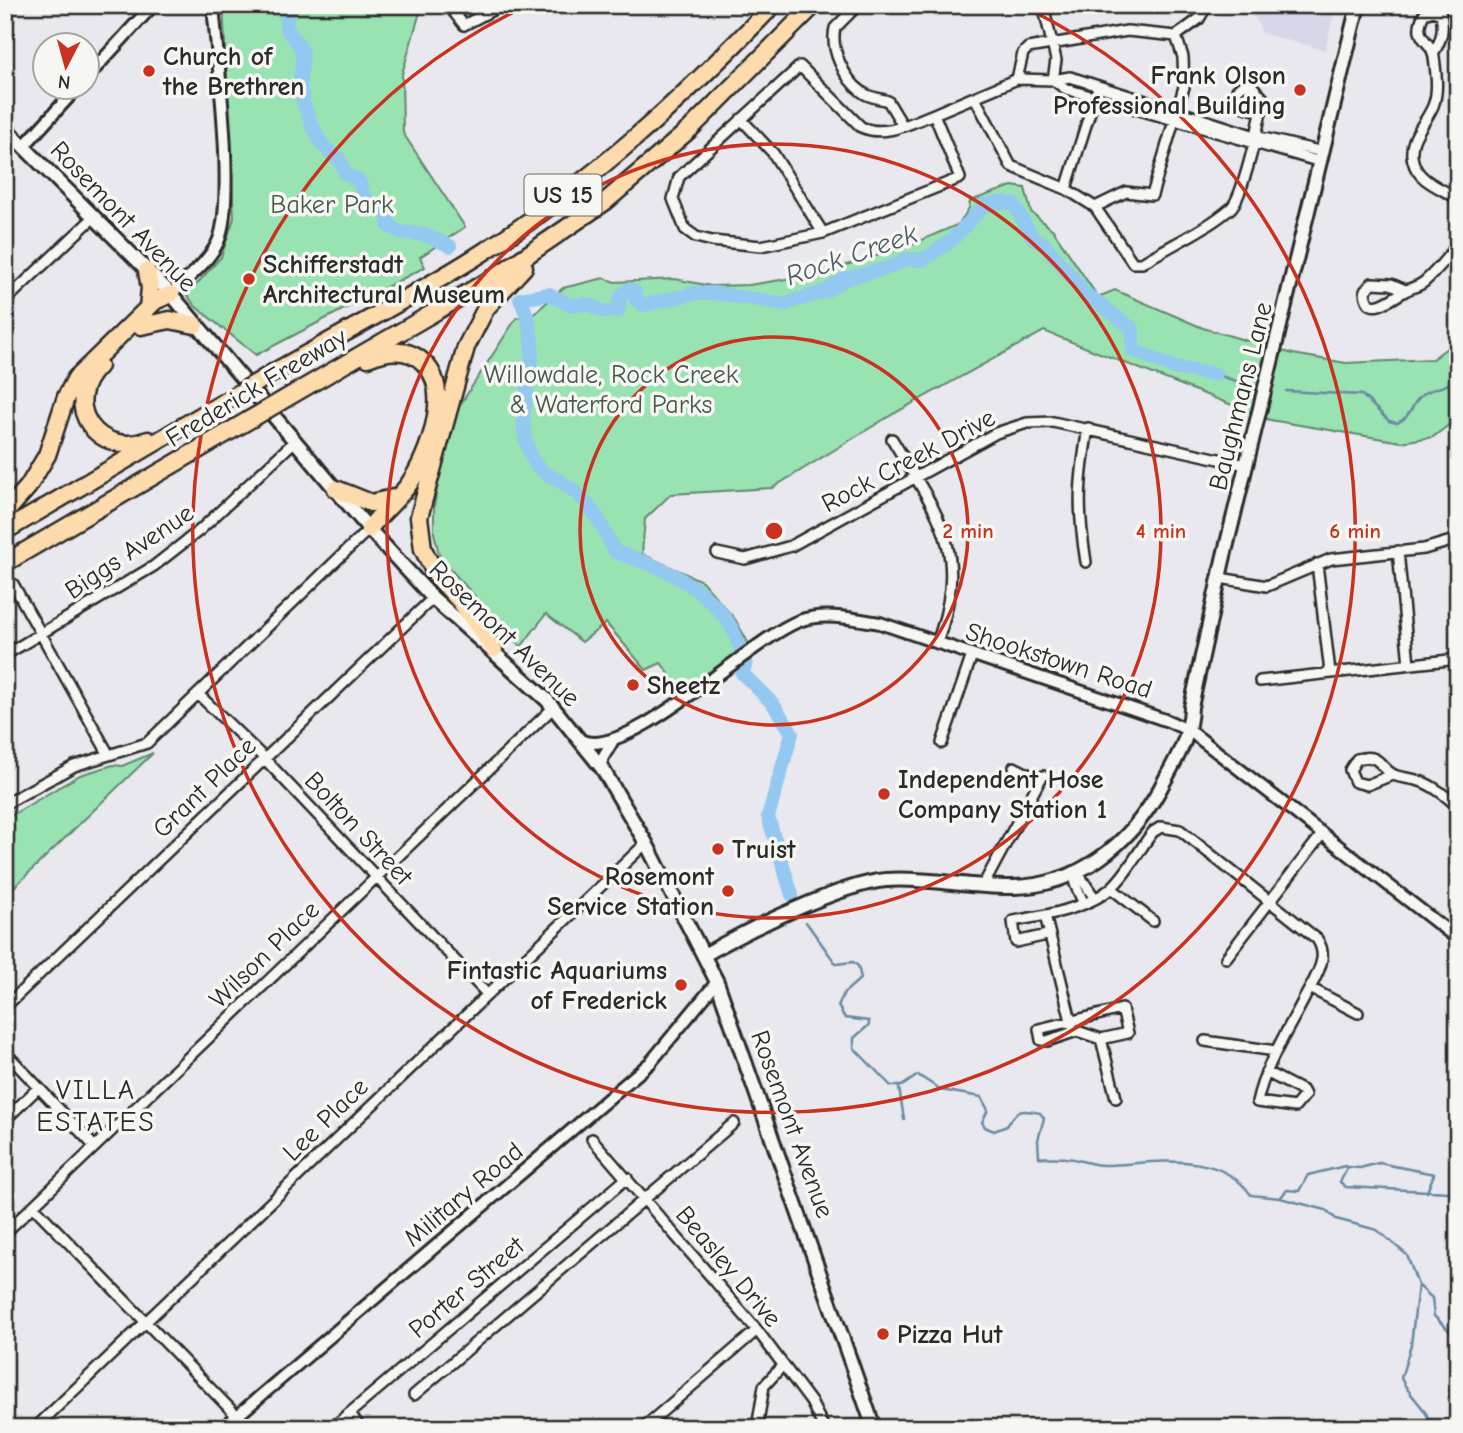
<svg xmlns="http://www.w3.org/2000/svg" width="1463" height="1433" font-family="'Comic Neue',sans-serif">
<rect width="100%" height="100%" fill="#e8e8ee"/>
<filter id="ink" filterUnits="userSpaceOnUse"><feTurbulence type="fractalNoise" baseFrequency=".0143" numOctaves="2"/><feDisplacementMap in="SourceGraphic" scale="14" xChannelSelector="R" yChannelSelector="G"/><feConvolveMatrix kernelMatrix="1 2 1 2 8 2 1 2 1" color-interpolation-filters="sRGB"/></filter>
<g filter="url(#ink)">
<path fill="#d7d7ea" d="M1248,5H1336L1325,50L1263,34Z"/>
<path fill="#99e2b1" stroke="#62866e" stroke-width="2" d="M223,5H422L402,74L403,133L465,227L420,257L425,267L256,355L195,306L187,295L221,257L234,218Z
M1012,186L1025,188L1031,212L1053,230L1098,297L1115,290L1203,328L1293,354L1346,363L1432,359L1458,340V418L1433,437L1401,442L1270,420L1044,331L893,414L772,488L671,494L645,519L642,554L702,581L735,619L750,646L682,691L661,663L646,670L606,623L582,642L546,614L521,647L440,558L434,533V506L449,422L517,317L528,319L563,288L604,278L615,282L675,279L711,286L749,285L817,274L908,246L959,224L969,208L970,201Z
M153,753L5,896V819L80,775L113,765L122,766Z"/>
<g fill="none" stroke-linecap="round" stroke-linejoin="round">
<path stroke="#6989a2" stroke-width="2.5" d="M1215,374L1250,386
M1286,391L1362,395L1389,421L1397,423C1412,417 1411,403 1422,395C1432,387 1446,389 1458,378
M806,922L836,964L853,962L858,966L861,978L844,993L838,1006L845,1018L869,1021V1025L854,1038V1048L891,1086H902L918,1075L941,1090L981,1097L988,1110L982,1122L985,1127L994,1131L1007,1126C1017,1109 1021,1109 1040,1113L1044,1118L1038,1140L1039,1157C1048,1158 1057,1157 1066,1158C1079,1159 1091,1165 1104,1165C1152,1164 1218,1148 1251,1195L1280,1198L1326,1210L1336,1219L1377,1230L1407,1255L1418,1285L1432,1298L1434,1316L1458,1339
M899,1088L904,1119
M1347,1167L1360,1168L1379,1163L1434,1174L1427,1192
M1280,1198L1287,1190L1299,1191L1308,1175L1345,1166L1347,1169L1340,1182L1346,1187L1449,1192L1458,1195
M1418,1285L1411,1345L1401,1378C1408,1395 1421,1402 1429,1419"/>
<path stroke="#93c8f1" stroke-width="14" d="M292,5C277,35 293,28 302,52C304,60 300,71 300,79C300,101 318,151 339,158L345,173L360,182C362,200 374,205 387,214L389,226L400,232L426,235L450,246
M792,895L768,817L792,733L773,704L742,673L746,664C741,653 738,639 732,628C706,585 660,566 615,552C604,530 594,506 573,490C552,473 537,477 528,448C511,398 551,361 520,299L549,294L570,305L587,304L603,311H618L621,296L629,289L635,292L636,300L644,305L695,293H714L785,304L826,291L845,279L888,268L907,259L923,260L951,241L985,205L1004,202L1014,204L1032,237L1045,245L1085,293L1133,329V350L1174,368L1215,374"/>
<g stroke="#2b2b2b" stroke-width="14">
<path id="minor" d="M448,5L464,25L502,5
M858,5L835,28C830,49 844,79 862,92C869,98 880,98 888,101L903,126
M1043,5L1056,60L1053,80
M1434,52C1442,39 1444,29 1441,14L1433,11L1424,14C1411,40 1432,39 1434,57C1436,73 1439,91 1433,106C1425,125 1407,139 1413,161C1418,182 1442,188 1458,199
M1017,79L1023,53L1028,48L1127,31L1176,36L1199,19L1207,5
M1053,80L1066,89L1321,162
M975,98L1011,166L1066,189L1095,207L1133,263H1142C1169,246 1207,229 1231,208C1243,197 1261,117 1263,98L1251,85H1243L1237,90L1235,104L1262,112
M934,114C910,123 886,138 861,127L800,66L679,177L673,199L685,229L696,237L712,241L761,246L823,233L960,178L934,114L1017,79L1053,80L1070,77L1255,136L1323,152
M741,119L773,153L823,233
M1066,189L1096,93
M1095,207L1126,192L1152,195L1184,87L1183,57L1176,36
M1405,290L1391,284L1372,283L1365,291C1367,320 1392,298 1405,291C1412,287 1418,287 1424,282C1437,271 1447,257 1458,245
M5,301L94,217
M892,439C939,517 970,549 937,643
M1398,551L1409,664
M717,553L745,559L791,546L996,433L1027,423L1053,422L1246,465
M1086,562C1077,507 1079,483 1088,428
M1317,564L1330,672
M1220,578L1267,586L1331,559L1424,549L1458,539
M13,584L109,755
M5,655L154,566L200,530L296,440
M1260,681L1458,659
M199,695L259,753L486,993
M942,743L972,655
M1014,767L1040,780
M1392,775L1367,785L1355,782L1350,770L1357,759C1382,753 1378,767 1394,775C1401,778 1409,778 1416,780C1432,784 1446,796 1458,807
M1040,780L987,878L983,886L1040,780L1043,776L1040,780
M5,804L74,766L147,743L369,529
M1077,872L1075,884L1083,902
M1077,872L1094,897
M1111,888L1153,921
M1045,915L1072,1025
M1047,935L1016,942L1013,921C1043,916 1086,909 1110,889C1127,875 1139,849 1153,832L1161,827L1180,830L1317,939C1321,945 1323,952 1322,959C1320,973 1310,987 1304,999C1287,1032 1265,1065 1257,1102L1295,1107L1305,1095L1303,1091L1266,1072
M1226,958L1323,833
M1310,988L1358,1013
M5,1007L433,598
M1122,1009L1128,1033L1101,1039L1077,1031L1047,1041L1041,1040L1039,1029Z
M1101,1039L1116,1098
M1205,1041L1276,1051
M5,1052L94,1146
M5,1120L38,1088
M592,1139L757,1330L811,1402L824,1428
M33,1206L237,1416
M5,1233L554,707
M414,1395L734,1123
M350,1413L360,1428
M35,1428L646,843
M332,1428L627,1178
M643,1428L757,1330
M757,1428L764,1386L783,1365"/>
</g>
<g stroke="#2b2b2b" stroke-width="16">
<path id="tertiary" d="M88,76L153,5
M24,146L77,88
M171,294C187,278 208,263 218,242C236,200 217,57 213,5
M582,741C629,760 751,639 799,621C823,612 855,619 880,623L1168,721L1190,731L1458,939
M602,768V759L612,742
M223,1428L650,1063L717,982"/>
</g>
<g stroke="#2b2b2b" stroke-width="18">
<path id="secondary" d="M5,128L171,294L369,529L433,598L547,700L602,768L646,843L717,982L874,1428
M706,954C747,930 841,884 886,880C928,877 971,888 1013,887C1078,886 1130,844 1160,789C1175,760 1190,740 1191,707L1223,560L1358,5"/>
</g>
<g stroke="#2b2b2b" stroke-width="21">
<path id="motorway" d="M147,271L150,288L148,308
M141,326L170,320L195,325
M368,358C387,350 408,347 424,363C453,391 428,457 409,484C397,501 381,512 369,529
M99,366C59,404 98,459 148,440
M276,371C342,334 410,298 474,258C585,189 683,99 773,5
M295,393L495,277L606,201L690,129L814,5
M336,489L371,503L398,497
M5,513L28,487L47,455L66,397L76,378L155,301L171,294
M5,531L231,398
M5,563L249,420
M494,649L460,601L436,575L423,549L419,517L466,347L486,308L524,267"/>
</g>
<use href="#minor" stroke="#f6f6f2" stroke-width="9"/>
<use href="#tertiary" stroke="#f6f6f2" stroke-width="10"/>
<use href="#secondary" stroke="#f6f6f2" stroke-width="12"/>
<use href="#motorway" stroke="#fedbac" stroke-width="16"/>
<g stroke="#2b2b2b" stroke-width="21" stroke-linecap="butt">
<path id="motorway-bridge" d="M231,398L276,371
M249,420L295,393"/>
</g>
<use href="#motorway-bridge" stroke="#fedbac" stroke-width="16"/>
</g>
</g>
<g fill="none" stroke="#c8321e" stroke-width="3.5">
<circle cx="774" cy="531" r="194"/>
<circle cx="774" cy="531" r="387"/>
<path d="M1024 7A581 581 0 1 1 524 7"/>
</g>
<g fill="#c8321e" stroke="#f6f6f2" stroke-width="2.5">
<circle cx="149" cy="71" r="7"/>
<circle cx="1300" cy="90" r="7"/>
<circle cx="249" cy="279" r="7"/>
<circle cx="633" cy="685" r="7"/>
<circle cx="884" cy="794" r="7"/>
<circle cx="718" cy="849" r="7"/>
<circle cx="728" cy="891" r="7"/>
<circle cx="681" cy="985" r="7"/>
<circle cx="883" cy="1334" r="7"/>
</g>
<g text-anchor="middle" stroke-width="7" stroke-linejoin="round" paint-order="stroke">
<rect fill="#f6f6f2" stroke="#686867" stroke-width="2" x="524.5" y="174.5" width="77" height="41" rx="5"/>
<g font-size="24" font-weight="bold" fill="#2b2b2b">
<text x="563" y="203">US 15</text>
</g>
<g font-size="26" font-weight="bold" fill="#2b2b2b" stroke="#f6f6f2" text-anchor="start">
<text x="163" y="65">Church of<tspan x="163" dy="30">the Brethren</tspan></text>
<text x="1286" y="84" text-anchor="end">Frank Olson<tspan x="1286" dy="30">Professional Building</tspan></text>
<text x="263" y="273">Schifferstadt<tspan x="263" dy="30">Architectural Museum</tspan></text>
<text x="647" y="694">Sheetz</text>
<text x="898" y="788">Independent Hose<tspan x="898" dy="30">Company Station 1</tspan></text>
<text x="732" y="858">Truist</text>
<text x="714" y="885" text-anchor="end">Rosemont<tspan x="714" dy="30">Service Station</tspan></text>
<text x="667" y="979" text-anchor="end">Fintastic Aquariums<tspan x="667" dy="30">of Frederick</tspan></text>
<text x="897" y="1343">Pizza Hut</text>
</g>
<g font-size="26" fill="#46594c" stroke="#f6f6f2">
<text x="332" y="213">Baker Park</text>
<text x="611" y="383">Willowdale, Rock Creek<tspan x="611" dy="30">&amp; Waterford Parks</tspan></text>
</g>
<g font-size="26" fill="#2b2b2b" stroke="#f6f6f2">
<text transform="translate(124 216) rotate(46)" y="9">Rosemont Avenue</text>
<text transform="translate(256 387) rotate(-31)" y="9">Frederick Freeway</text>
<text transform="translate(1240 396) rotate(-76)" y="9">Baughmans Lane</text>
<text transform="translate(908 460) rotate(-28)" y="9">Rock Creek Drive</text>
<text transform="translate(129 551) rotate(-34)" y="9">Biggs Avenue</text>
<text transform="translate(505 633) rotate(44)" y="9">Rosemont Avenue</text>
<text transform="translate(1059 660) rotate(18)" y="9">Shookstown Road</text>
<text transform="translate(204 787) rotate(-44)" y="9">Grant Place</text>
<text transform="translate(359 828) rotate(47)" y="9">Bolton Street</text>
<text transform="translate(264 954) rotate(-44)" y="9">Wilson Place</text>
<text transform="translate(325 1119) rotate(-44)" y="9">Lee Place</text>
<text transform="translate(793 1124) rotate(70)" y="9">Rosemont Avenue</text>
<text transform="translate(463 1194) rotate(-40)" y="9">Military Road</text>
<text transform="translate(729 1266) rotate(50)" y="9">Beasley Drive</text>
<text transform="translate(466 1287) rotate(-40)" y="9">Porter Street</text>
</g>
<g font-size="28" font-style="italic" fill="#4a5a66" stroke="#f6f6f2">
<text transform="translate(851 254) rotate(-19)" y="10">Rock Creek</text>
</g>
<g font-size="28" letter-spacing="2" fill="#2b2b2b" stroke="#f6f6f2">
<text x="96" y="1099">VILLA<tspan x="96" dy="32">ESTATES</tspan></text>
</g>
</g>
<circle cx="774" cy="531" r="10" fill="#c8321e" stroke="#f6f6f2" stroke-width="3.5"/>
<g font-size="21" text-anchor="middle" font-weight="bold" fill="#c8321e" stroke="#f6f6f2" stroke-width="7" stroke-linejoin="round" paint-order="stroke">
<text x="968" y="538">2 min</text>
<text x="1161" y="538">4 min</text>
<text x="1355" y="538">6 min</text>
</g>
<rect width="1463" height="1433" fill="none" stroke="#f6f6f2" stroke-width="28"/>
<rect x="14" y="14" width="1435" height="1405" fill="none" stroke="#2b2b2b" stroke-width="2.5" filter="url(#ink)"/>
<g transform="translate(66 66) rotate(186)"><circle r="33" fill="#f6f6f2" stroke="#a5a5a2" stroke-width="2"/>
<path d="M0-5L12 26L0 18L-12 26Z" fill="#c8321e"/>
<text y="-10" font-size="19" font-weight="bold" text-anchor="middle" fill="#2b2b2b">N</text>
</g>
</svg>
